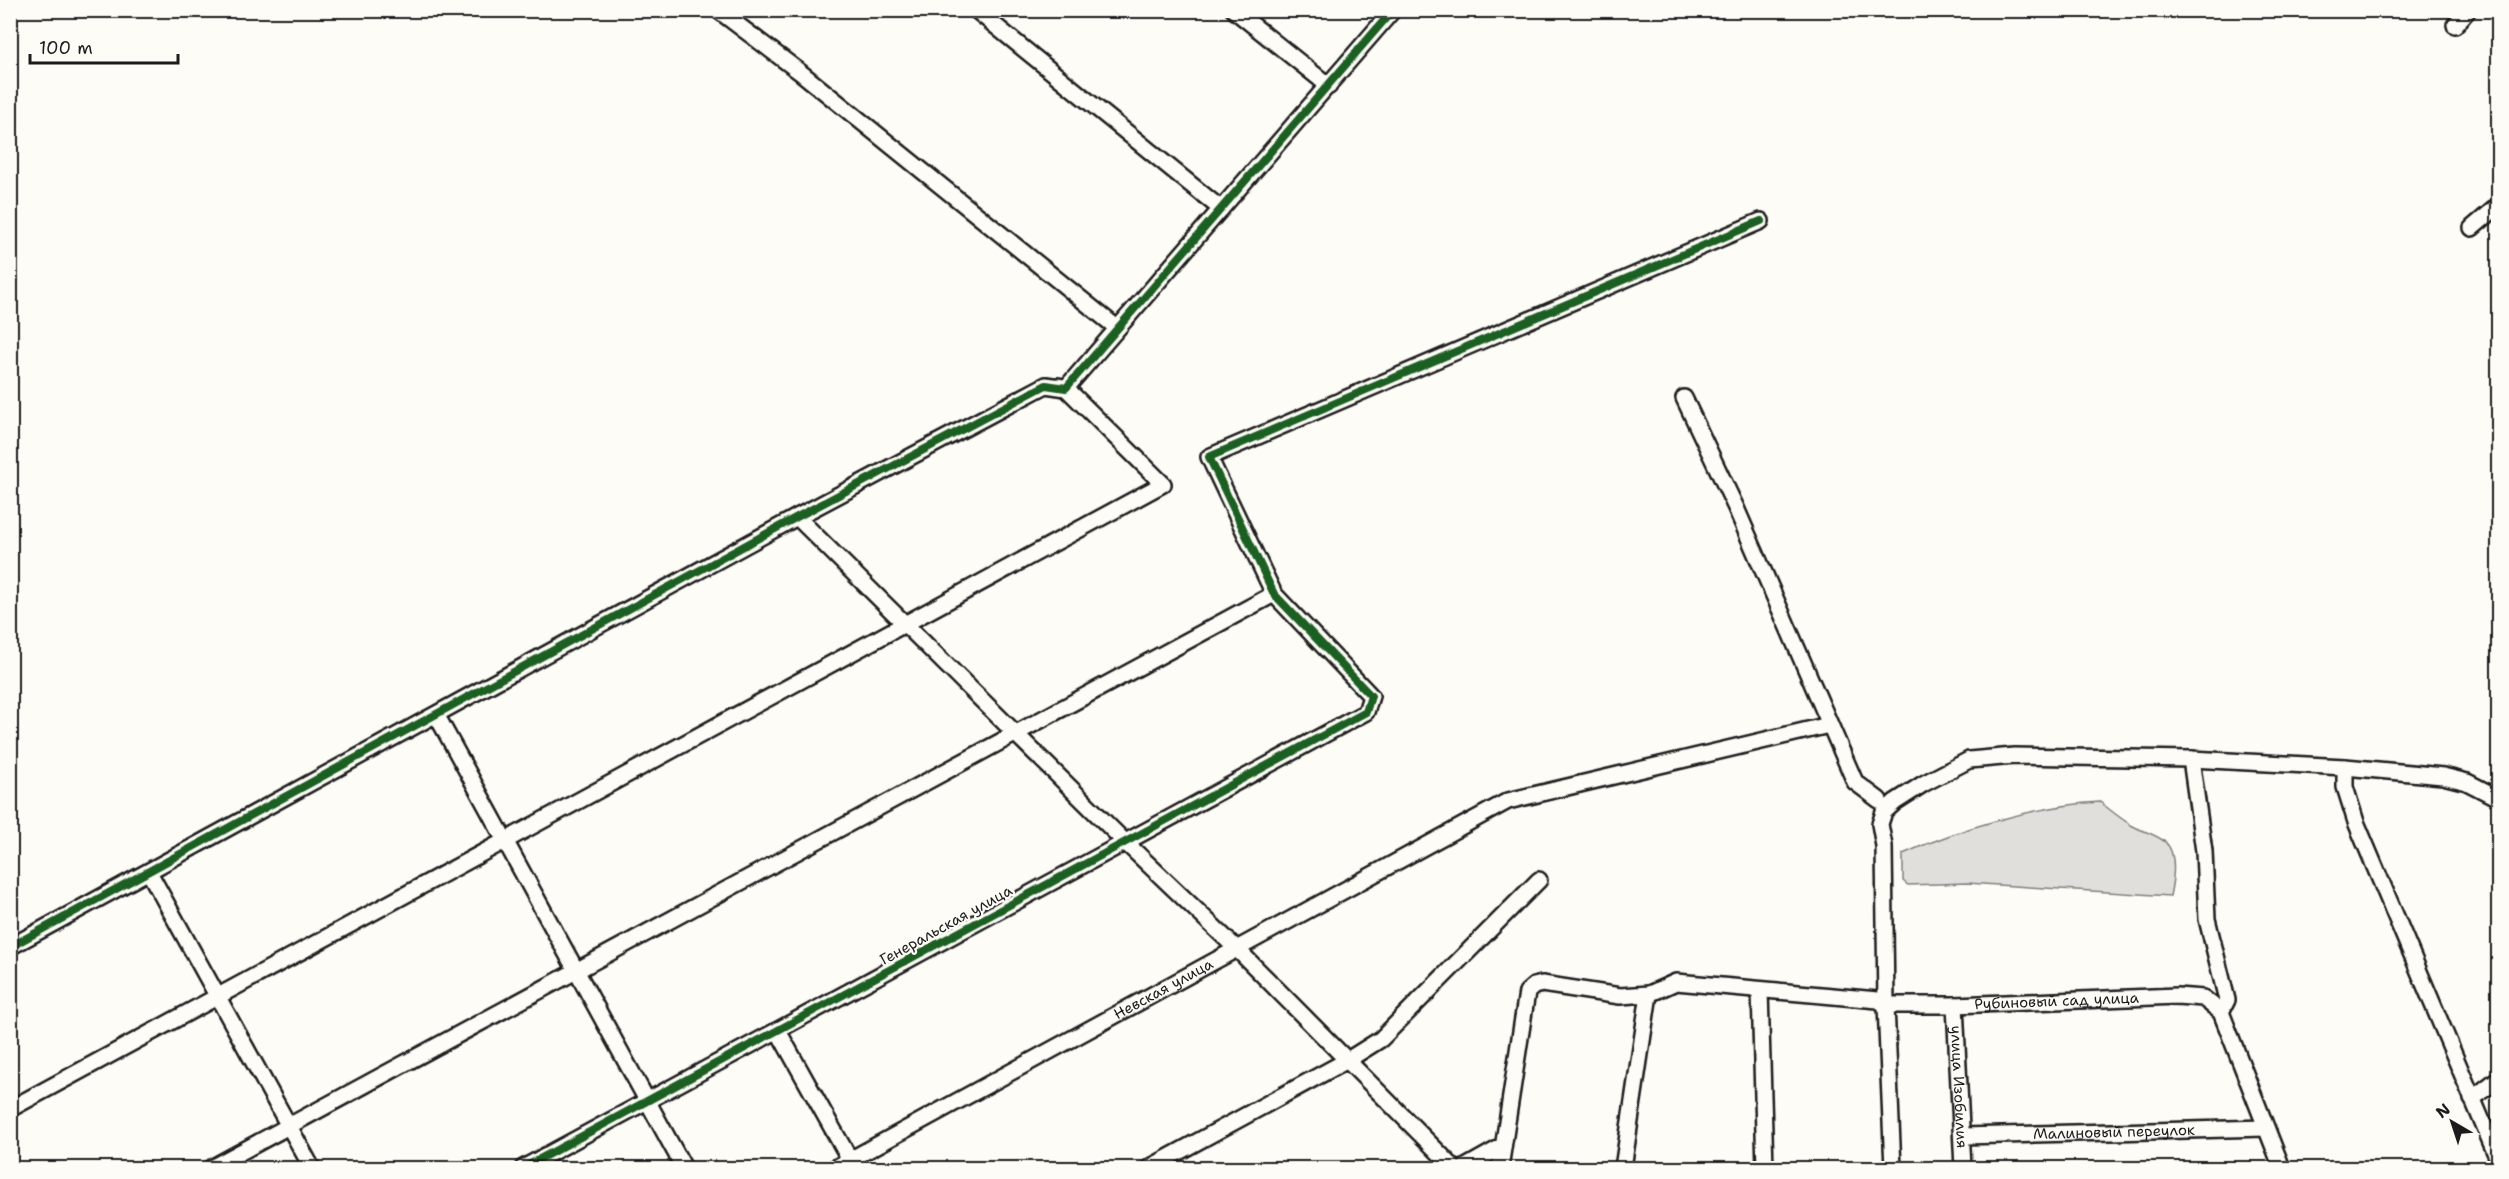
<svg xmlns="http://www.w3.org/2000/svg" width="2509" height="1179" font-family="'Shantell Sans',sans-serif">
<rect width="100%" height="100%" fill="#fdfcf7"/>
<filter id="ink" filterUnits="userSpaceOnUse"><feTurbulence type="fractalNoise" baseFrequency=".0167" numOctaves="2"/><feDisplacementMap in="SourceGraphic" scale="12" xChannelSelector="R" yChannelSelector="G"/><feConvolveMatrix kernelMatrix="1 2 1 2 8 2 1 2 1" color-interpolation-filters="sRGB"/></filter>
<g filter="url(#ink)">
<path fill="#e0dfdb" stroke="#7e7e7c" stroke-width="1.5" d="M2100,802C2110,810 2120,818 2131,825C2141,831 2156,834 2165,842C2178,853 2173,882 2170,896L1967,883L1908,885L1903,881V854C1958,829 2040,805 2100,802Z"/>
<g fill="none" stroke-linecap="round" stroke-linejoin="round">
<g stroke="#1c1c1c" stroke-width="20">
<g id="minor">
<path d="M718,10L800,72L1117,328"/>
<path d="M976,10L1221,209"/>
<path d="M1234,10L1329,86"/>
<path d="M2455,25L2468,10"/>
<path d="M2472,228L2498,206"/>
<path d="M1684,398L1736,508L1855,782L1879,800"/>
<path d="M797,517L1125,842L1239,951L1454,1168"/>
<path d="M437,716L684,1168"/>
<path d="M2191,759L2204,851L2207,919L2227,1000L2221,1012"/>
<path d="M2345,767V787L2356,822L2498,1159"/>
<path d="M149,872L312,1168"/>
<path d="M10,947L797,517L1046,385L1066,388L1393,10"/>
<path d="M1760,990L1765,1168"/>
<path id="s1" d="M1955,1005L1963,1168"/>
<path d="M778,1031L854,1167"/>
<path d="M2472,1099L2498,1079"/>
<path d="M10,1109L1163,484L1066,388L1058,386"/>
<path id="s2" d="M1962,1136L2266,1128"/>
<path d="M211,1168L1274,594"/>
<path d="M523,1168L1366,712L1371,696L1274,594L1209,457L1761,221"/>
<path id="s3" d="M835,1168L1508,801L1829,725"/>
<path d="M1149,1168L1346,1061L1381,1039L1539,880"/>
<path d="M1464,1168L1503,1146"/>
<path id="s4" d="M1500,1168L1527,992L1534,986L1542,984L1620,996L1649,994L1676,982L1878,1000L1886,1005H1955L2177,996L2203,998L2221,1012L2282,1168"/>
<path d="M1623,1168L1649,994"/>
<path d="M1893,1168L1886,1005L1884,846L1880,824L1884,812L1895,802L1923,784L1969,760L2014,756L2191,759L2345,767L2443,776L2467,782L2498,798"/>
</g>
</g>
<use href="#minor" stroke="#fdfcf7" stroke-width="15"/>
<g stroke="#fdfcf7" stroke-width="11">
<path id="cycleway" d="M10,947L797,517L1046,385L1066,388L1393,10
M523,1168L1366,712L1371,696L1274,594L1209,457L1761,221"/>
</g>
<use href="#cycleway" stroke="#1b5e20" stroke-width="8"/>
</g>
</g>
<g text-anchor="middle" stroke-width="4.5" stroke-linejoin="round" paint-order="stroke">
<g font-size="15" fill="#1c1c1c" stroke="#fdfcf7">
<text transform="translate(946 925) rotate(-29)" y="5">Генеральская улица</text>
<text dy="5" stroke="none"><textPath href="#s3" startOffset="374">Невская улица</textPath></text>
<text dy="5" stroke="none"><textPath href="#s4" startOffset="716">Рубиновый сад улица</textPath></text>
<text dy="5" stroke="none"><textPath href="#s1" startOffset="82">улица Изобилия</textPath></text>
<text dy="5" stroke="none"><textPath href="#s2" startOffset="152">Малиновый переулок</textPath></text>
</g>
</g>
<rect width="2509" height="1179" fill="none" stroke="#fdfcf7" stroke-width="36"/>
<rect x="18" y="18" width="2473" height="1143" fill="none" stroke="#1c1c1c" stroke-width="2" filter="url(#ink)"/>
<g transform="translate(2452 1122) rotate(321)" stroke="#fdfcf7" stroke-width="4.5" paint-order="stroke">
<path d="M0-4.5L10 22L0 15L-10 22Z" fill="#1c1c1c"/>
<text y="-9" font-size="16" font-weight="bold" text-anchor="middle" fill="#1c1c1c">N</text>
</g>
<path d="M30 54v9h148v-9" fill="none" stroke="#1c1c1c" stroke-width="3"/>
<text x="39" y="54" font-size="18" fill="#1c1c1c" stroke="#fdfcf7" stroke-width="4.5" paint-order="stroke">100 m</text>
</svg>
